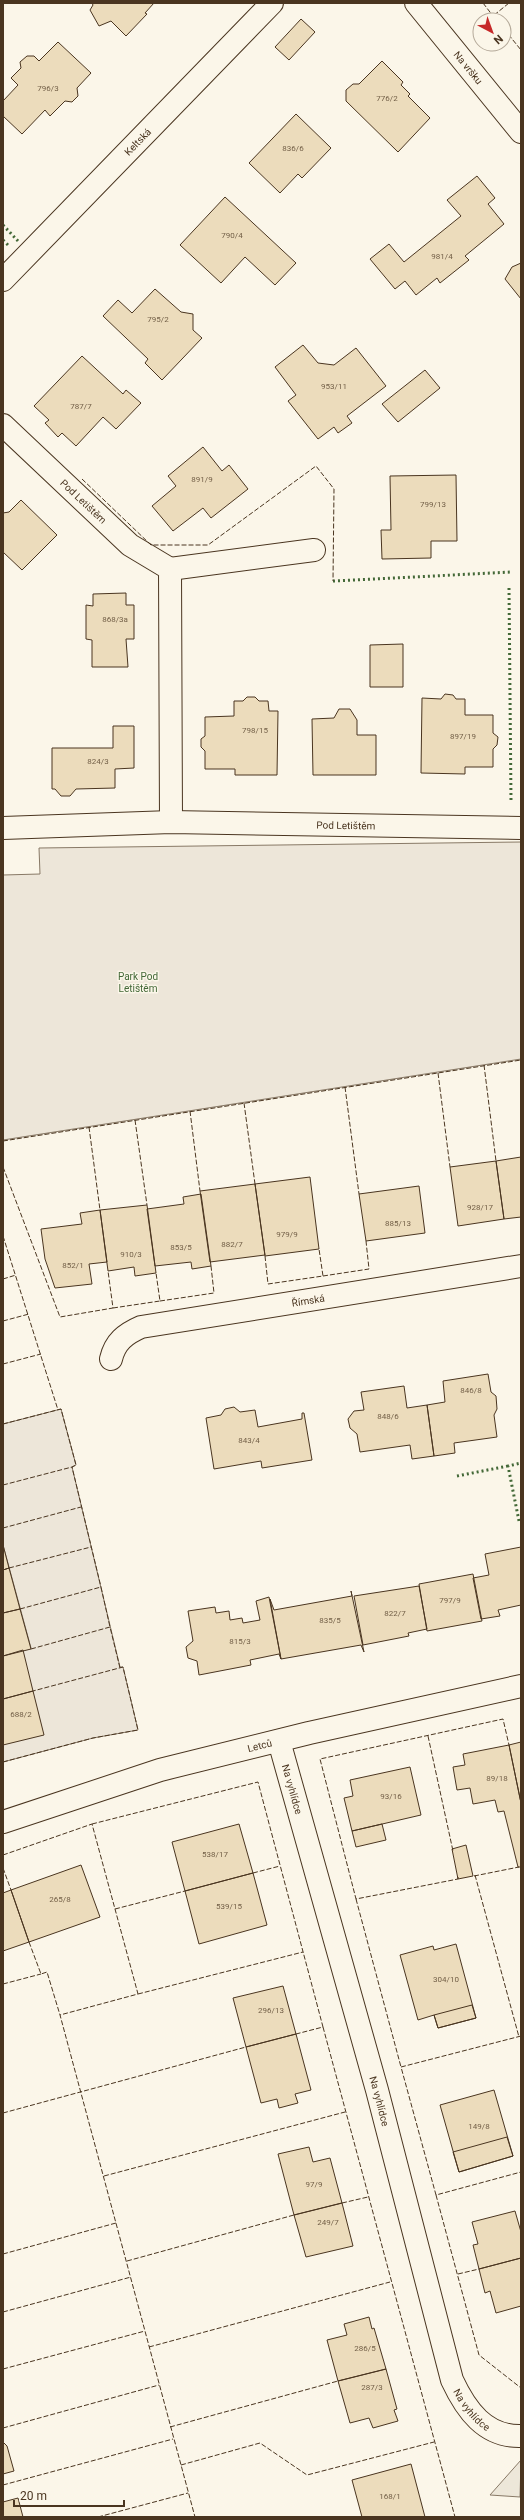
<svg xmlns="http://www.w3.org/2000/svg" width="524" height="2520" font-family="Roboto,sans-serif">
<rect width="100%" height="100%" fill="#fbf6e9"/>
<path fill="#ede6d9" stroke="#887966" d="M521,842V1059L3,1140V875L40,874L39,848Z
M61,1409L76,1465L72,1467L120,1667H123L138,1730L93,1738L3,1762V1745L23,1650L31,1648L3,1545V1424Z"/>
<path fill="#ede7d9" stroke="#887966" d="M521,2460L520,2497L490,2495Z"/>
<path fill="#ecdcbc" stroke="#4a3520" d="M92,3H154L145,13L147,14L126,36L111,21L99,26L90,10L93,5Z
M301,19L315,32L289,60L275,47Z
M58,42L91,73L77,88L78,96L72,102L65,101L50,116L45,110L22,134L3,116V101L18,85L11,78L21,68L20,62L27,56H34L39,61Z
M382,61L403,82L401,85L410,94L408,96L430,118L398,152L346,101V90L353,84H359Z
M296,114L331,148L302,178L298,174L280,193L249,163Z
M477,176L495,198L488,204L504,224L465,256L469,260L440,283L437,278L416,295L405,281L395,289L370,259L389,244L404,262L461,216L447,200Z
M225,197L296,263L275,285L245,257L221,283L180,245Z
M521,263V299L505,279L512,267Z
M155,289L181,312L193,314V330L202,338L162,380L145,363L148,359L103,316L118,300L132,313Z
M303,345L318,363L334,365L356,348L386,386L347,416L352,423L338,433L334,427L318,439L288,401L296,395L275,367Z
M82,356L123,394L126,390L141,403L116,429L103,417L76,446L62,433L58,437L45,423L49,420L34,406Z
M425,370L440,388L398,422L382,404Z
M203,447L222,471L229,465L248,489L211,518L203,508L173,531L152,506L176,486L168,476Z
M456,475L457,541H431V558L382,559L381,530H391L390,476Z
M21,500L57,535L22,570L3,552V513L9,512Z
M126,593V605H134V639H126L128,667H92V640L86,639V605L93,606V594Z
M403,644V687H370V645Z
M445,694L453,695L456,699H465V715H493V733L498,737L497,745L493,749V767H465V774L421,773L422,698L441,699Z
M247,697H255L259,701H268L269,711H278L277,775H235V769H205V751L201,747V739L205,736V717L234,716V701H243Z
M339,709H350L357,720V735H376V775H313L312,719L334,718Z
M113,726H134V768L115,769V788L76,789L70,796H61L55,789H52V748H113Z
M521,1157V1217L504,1219L496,1161Z
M496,1161L504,1219L458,1226L450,1167Z
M310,1177L319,1249L265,1256L255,1184Z
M255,1184L265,1255L210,1262L200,1191Z
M419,1186L425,1233L366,1241L359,1194Z
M201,1194L211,1266L192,1269L191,1262L155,1266L147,1209L184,1204L183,1197Z
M147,1205L156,1273L135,1276L134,1267L108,1271L100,1210Z
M100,1210L107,1262L89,1264L92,1284L55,1288L45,1259L41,1229L82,1224L80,1213Z
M488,1374L491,1392L496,1396L497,1409L494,1415L497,1437L454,1443L455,1453L434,1456L427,1405L445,1402L443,1381Z
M404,1386L407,1408L427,1405L434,1456L412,1459L410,1445L360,1452L357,1434L350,1428L348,1419L354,1411L364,1410L361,1392Z
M234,1407L240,1412L255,1410L258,1427L302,1419V1413H304L312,1460L262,1468L261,1461L214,1469L206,1418L221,1415L225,1409Z
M3,1545L9,1568L3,1570Z
M521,1547V1605L498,1610L500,1616L481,1619L473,1578L489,1575L485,1554Z
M9,1568L20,1609L3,1613V1570Z
M473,1574L482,1621L427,1631L419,1584Z
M419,1586L427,1629L408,1633L409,1636L363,1645L354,1596Z
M351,1591L364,1652L361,1645L281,1659L270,1599L274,1610L352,1596Z
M269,1597L281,1659L279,1654L250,1660L251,1665L199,1675L197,1661L188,1658L186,1647L193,1641L188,1611L215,1607L216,1613L229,1611L230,1620L242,1618L243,1623L260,1620L256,1601Z
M20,1609L31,1649L3,1656V1613Z
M23,1650L33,1691L3,1699V1656Z
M33,1691L44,1735L3,1745V1699Z
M521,1742V1803L509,1745Z
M509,1745L521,1803V1867H518L504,1811L498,1812L495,1800L473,1804L470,1788L457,1790L453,1767L465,1765L463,1754Z
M410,1767L421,1815L352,1831L344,1798L353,1796L350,1780Z
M239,1824L253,1873L185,1891L172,1842Z
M382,1824L386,1840L356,1847L352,1831Z
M466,1845L473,1876L458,1879L452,1849Z
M81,1865L100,1917L29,1942L11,1890Z
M253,1873L267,1925L199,1944L185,1891Z
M11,1890L29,1942L3,1951V1893Z
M456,1944L476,2018L438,2028L434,2015L418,2020L400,1955L433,1946L434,1950Z
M283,1986L296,2034L246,2047L233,1998Z
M472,2005L476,2018L438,2028L434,2015Z
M296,2034L311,2090L295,2094L298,2103L279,2108L277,2099L261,2103L246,2047Z
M494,2090L513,2156L459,2172L440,2105Z
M507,2137L513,2156L459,2172L453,2152Z
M309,2147L313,2162L330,2158L342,2203L294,2215L278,2154Z
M342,2203L353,2246L306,2257L294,2215Z
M515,2211L521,2232V2258L479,2269L473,2245L478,2244L472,2222Z
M521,2258V2306L496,2313L490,2291L485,2293L479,2269Z
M369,2317L372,2329L374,2328L386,2369L338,2381L327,2340L347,2335L344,2324Z
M386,2369L397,2409L394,2410L398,2421L373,2428L369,2418L350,2423L338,2381Z
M3,2442L7,2446L14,2471L3,2474Z
M411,2464L425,2517H362L352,2480Z
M18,2498L23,2517H3V2502Z"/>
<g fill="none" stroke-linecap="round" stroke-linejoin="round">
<g stroke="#4a3520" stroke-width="24">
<g id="street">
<path id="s1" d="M416,3L521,132"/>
<path id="s2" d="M3,280L272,3"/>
<path id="s3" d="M3,425L130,545L170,569L171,822"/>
<path d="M170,569L314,550"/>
<path id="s4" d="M3,828L171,822L521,828"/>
<path id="s5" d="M111,1359C115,1342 125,1334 141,1327L521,1266"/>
<path id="s6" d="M279,1741L377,2090L452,2380C466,2410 485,2437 521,2436"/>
<path id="s7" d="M3,1822L160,1770L309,1733L521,1686"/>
</g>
</g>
<use href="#street" stroke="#fbf6e9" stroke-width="22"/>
<path stroke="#436837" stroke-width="3" stroke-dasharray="2 3" stroke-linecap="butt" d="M3,225L18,241
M3,240L10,247
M333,581L512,572
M509,588L511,801
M457,1476L508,1466
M519,1521L508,1466L521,1463"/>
<path stroke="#4a3520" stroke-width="1" stroke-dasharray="5 2" stroke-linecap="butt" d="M483,3L493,16
M497,20L493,16L509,3
M504,29L521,50
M82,479L151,545H208L316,466L334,489L333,581
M484,1065L496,1161
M438,1073L450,1167
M345,1087L359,1194
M244,1103L255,1184
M190,1111L200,1191
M135,1120L147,1205
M89,1127L100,1210
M3,1141L521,1060
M3,1167L60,1317L113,1308L108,1271
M3,1236L58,1410
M265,1256L268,1284L323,1276L319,1249
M323,1276L369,1269L366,1241
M3,1279L16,1275
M160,1301L214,1293L211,1266
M113,1308L160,1301L156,1273
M3,1321L29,1314
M3,1364L41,1354
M3,1424L61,1409L76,1465L72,1467L101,1587
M3,1485L72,1467
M3,1528L81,1507
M9,1568L91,1547
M20,1609L101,1587L110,1627
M31,1649L110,1627L120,1668
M428,1736L453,1851
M3,1762L93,1738L138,1730L123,1667L33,1691
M92,1824L258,1782L323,2027L296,2034
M3,1855L92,1824L138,1994L60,2015
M3,1868L11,1890
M253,1873L280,1866
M475,1875L519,2037
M474,1876L519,1867
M458,1877V1879L356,1899L320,1759L503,1719L509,1745
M356,1899L401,2067
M115,1909L185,1891
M29,1942L41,1974L47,1972L60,2015L195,2517
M3,1984L41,1974
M138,1994L303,1952
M323,2027L455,2517
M521,2036L401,2067L436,2195L521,2172
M3,2113L246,2047
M104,2176L345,2112
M436,2195L479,2355L521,2388
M342,2203L368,2197
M3,2254L116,2223
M127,2261L294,2215
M458,2274L479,2269
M3,2312L131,2277
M149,2347L390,2282
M3,2369L145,2331
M170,2427L338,2381
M3,2428L159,2385
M181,2465L260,2443L307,2475L434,2442
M3,2485L173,2439
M98,2517L188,2493"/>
</g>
<g text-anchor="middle" stroke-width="3" stroke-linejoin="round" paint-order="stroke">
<g font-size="8" fill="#725f47">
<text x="48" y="91">796/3</text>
<text x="387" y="101">776/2</text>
<text x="293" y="151">836/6</text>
<text x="232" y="238">790/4</text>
<text x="442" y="259">981/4</text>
<text x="158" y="322">795/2</text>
<text x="334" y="389">953/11</text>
<text x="81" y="409">787/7</text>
<text x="202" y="482">891/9</text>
<text x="433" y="507">799/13</text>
<text x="115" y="622">868/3a</text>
<text x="255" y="733">798/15</text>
<text x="463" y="739">897/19</text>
<text x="98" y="764">824/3</text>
<text x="480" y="1210">928/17</text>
<text x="398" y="1226">885/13</text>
<text x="287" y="1237">979/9</text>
<text x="232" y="1247">882/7</text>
<text x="181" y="1250">853/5</text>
<text x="131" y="1257">910/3</text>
<text x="73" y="1268">852/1</text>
<text x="471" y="1393">846/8</text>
<text x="388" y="1419">848/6</text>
<text x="249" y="1443">843/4</text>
<text x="450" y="1603">797/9</text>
<text x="395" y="1616">822/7</text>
<text x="330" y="1623">835/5</text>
<text x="240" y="1644">815/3</text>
<text x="21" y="1717">688/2</text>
<text x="497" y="1781">89/18</text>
<text x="391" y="1799">93/16</text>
<text x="215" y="1857">538/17</text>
<text x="60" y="1902">265/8</text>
<text x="229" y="1909">539/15</text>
<text x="446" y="1982">304/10</text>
<text x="271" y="2013">296/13</text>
<text x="479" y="2129">149/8</text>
<text x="314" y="2187">97/9</text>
<text x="328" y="2225">249/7</text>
<text x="365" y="2351">286/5</text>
<text x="372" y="2390">287/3</text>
<text x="390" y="2499">168/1</text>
</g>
<g font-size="10" fill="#4a3520" stroke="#fbf6e9">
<text dy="4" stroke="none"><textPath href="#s1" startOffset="83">Na vršku</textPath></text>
<text dy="4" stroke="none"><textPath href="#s2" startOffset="193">Keltská</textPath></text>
<text dy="4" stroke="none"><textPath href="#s3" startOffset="111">Pod Letištěm</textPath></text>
<text dy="4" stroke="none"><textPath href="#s4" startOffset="343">Pod Letištěm</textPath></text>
<text dy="4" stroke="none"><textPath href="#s5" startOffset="215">Římská</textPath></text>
<text dy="4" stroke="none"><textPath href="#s7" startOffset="268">Letců</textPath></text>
<text dy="4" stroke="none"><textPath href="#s6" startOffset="50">Na vyhlídce</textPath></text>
<text dy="4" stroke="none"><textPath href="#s6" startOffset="374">Na vyhlídce</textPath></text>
<text dy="4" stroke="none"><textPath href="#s6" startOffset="698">Na vyhlídce</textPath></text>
</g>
<g font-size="10" fill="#436837" stroke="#fbf6e9">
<text x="138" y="980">Park Pod<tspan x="138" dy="12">Letištěm</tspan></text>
</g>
</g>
<rect width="524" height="2520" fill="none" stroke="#4a3520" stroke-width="8"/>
<g transform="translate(492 32) rotate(139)"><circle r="19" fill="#fbf6e9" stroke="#b4a999"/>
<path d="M0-3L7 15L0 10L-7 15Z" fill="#c62828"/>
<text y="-6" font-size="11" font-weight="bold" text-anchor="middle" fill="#4a3520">N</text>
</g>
<path d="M14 2500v6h110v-6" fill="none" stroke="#4a3520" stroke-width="2"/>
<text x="20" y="2500" font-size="12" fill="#4a3520" stroke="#fbf6e9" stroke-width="3" paint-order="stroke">20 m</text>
</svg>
